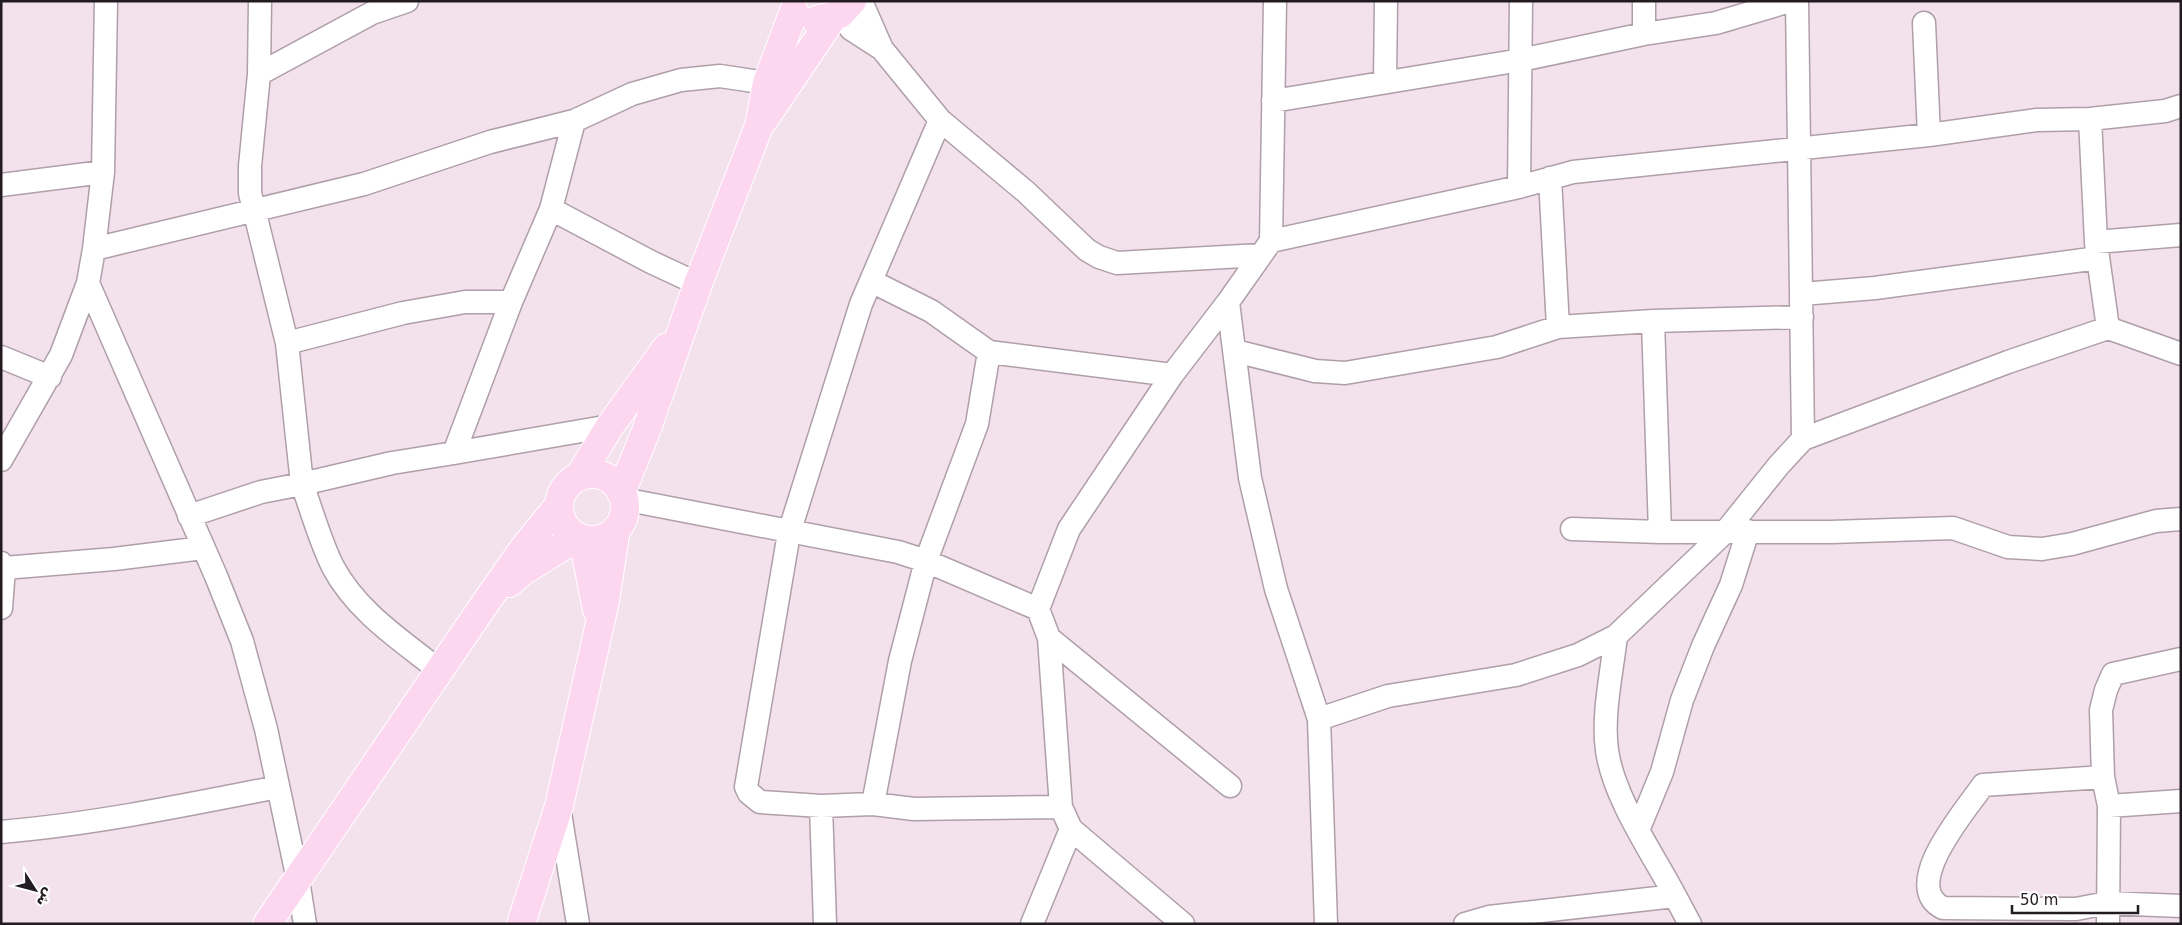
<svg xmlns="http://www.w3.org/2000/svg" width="2182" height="925" font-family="'DejaVu Sans',Cairo,sans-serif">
<rect width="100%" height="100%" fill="#f3e1ec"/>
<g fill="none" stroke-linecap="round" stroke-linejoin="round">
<g stroke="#af9fa9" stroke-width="25">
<path id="minor" d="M861,1L882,49L940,120L1026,192L1087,250L1099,257L1117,263L1261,255
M1275,1L1271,241L1519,187L1573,172L1929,135L2037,120L2090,119L2165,111L2181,106
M1797,1L1803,439
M840,14L851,29L882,49
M1924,23L1929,135
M1644,34V1
M259,74L260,1
M1385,82L1386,1
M1273,101L1521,60L1644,34L1716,23L1790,1
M2090,119L2096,242L2181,235
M940,120L861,304L789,533L746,787L749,793L760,802L821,806L873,804L914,809L1061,807
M574,121L551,209L651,262L698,284
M1550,178L1558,327
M1,185L103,172
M1519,187L1521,1
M2096,243L2108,328
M94,249L364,184L490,142L574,121L632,94L681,80L720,76L767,83
M871,281L931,311L989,352L1172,375
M88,283L216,576L242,641L266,729L298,880L305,924
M1802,294L1875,288L2098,258
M1228,302L1250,478L1276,589L1319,719
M287,343L250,193V166L259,74L372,13L407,1
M1235,351L1315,371L1345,373L1497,347L1558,327L1653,321
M1,357L50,377
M454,453L610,426
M1,460L61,355L88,283L94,249L103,172L106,1
M623,499L898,552L926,561L1038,609
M189,516L261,492L302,484L287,343L403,313L465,302H511L551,209
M1572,529L1660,532H1831L1953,528L2008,547L2042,549L2072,544L2156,521L2181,519
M1660,532L1653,321L1802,317
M1,563L4,568L1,608
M4,568L114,559L203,548
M1049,638L1230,786
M440,671C401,640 357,612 333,567C320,541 312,511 302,484L392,463L454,453L511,302
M2103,777L1983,785C1966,810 1899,886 1943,908L2076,909L2107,903L2181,906
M873,804L900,661L926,561L977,424L989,352
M821,806L825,924
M2109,806L2181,801
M559,807L578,924
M1639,828L1662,772L1682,700L1703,646L1731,585L1748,531
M1,832C95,824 186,805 278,787
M1675,896L1690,924
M1032,924L1071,829
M1183,924L1071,829L1061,807L1049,638L1038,609L1069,529L1172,375L1228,302L1271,241
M1326,924L1319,719L1388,696L1516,675L1578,655L1616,636L1726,531L1779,465L1803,439L2008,362L2108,328L2181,354
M1465,924L1489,917L1675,896C1653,854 1613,797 1607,750C1602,716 1612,671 1616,636
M2108,924L2109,806L2103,777L2101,710L2106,690L2113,674L2181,659"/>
</g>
<g stroke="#fff" stroke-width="30">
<path id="major" d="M816,20L840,14L852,1
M763,121L833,17
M559 507a33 33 0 1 1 66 0a33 33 0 1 1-66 0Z
M579,477L610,426L667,347
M621,493L646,431L698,284L759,126L767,83L794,11
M583,539L597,610
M509,583L523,571L578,537
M267,924L484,605L524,548L559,505
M521,924L559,806L605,601L616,529"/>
</g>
<use href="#minor" stroke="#fff" stroke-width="22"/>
<use href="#major" stroke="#fdd6f0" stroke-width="28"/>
</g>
<rect width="2182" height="925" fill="none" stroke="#221c20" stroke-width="5"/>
<g transform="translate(35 890) rotate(126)" stroke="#ffffff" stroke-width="4" paint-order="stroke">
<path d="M0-4L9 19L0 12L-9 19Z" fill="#221c20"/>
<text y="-8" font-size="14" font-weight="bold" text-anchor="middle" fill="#221c20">ش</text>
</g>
<path d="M2012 905v8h126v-8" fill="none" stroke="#221c20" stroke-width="2.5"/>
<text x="2020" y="905" font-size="15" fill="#221c20" stroke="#ffffff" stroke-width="4" paint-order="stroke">50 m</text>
</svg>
